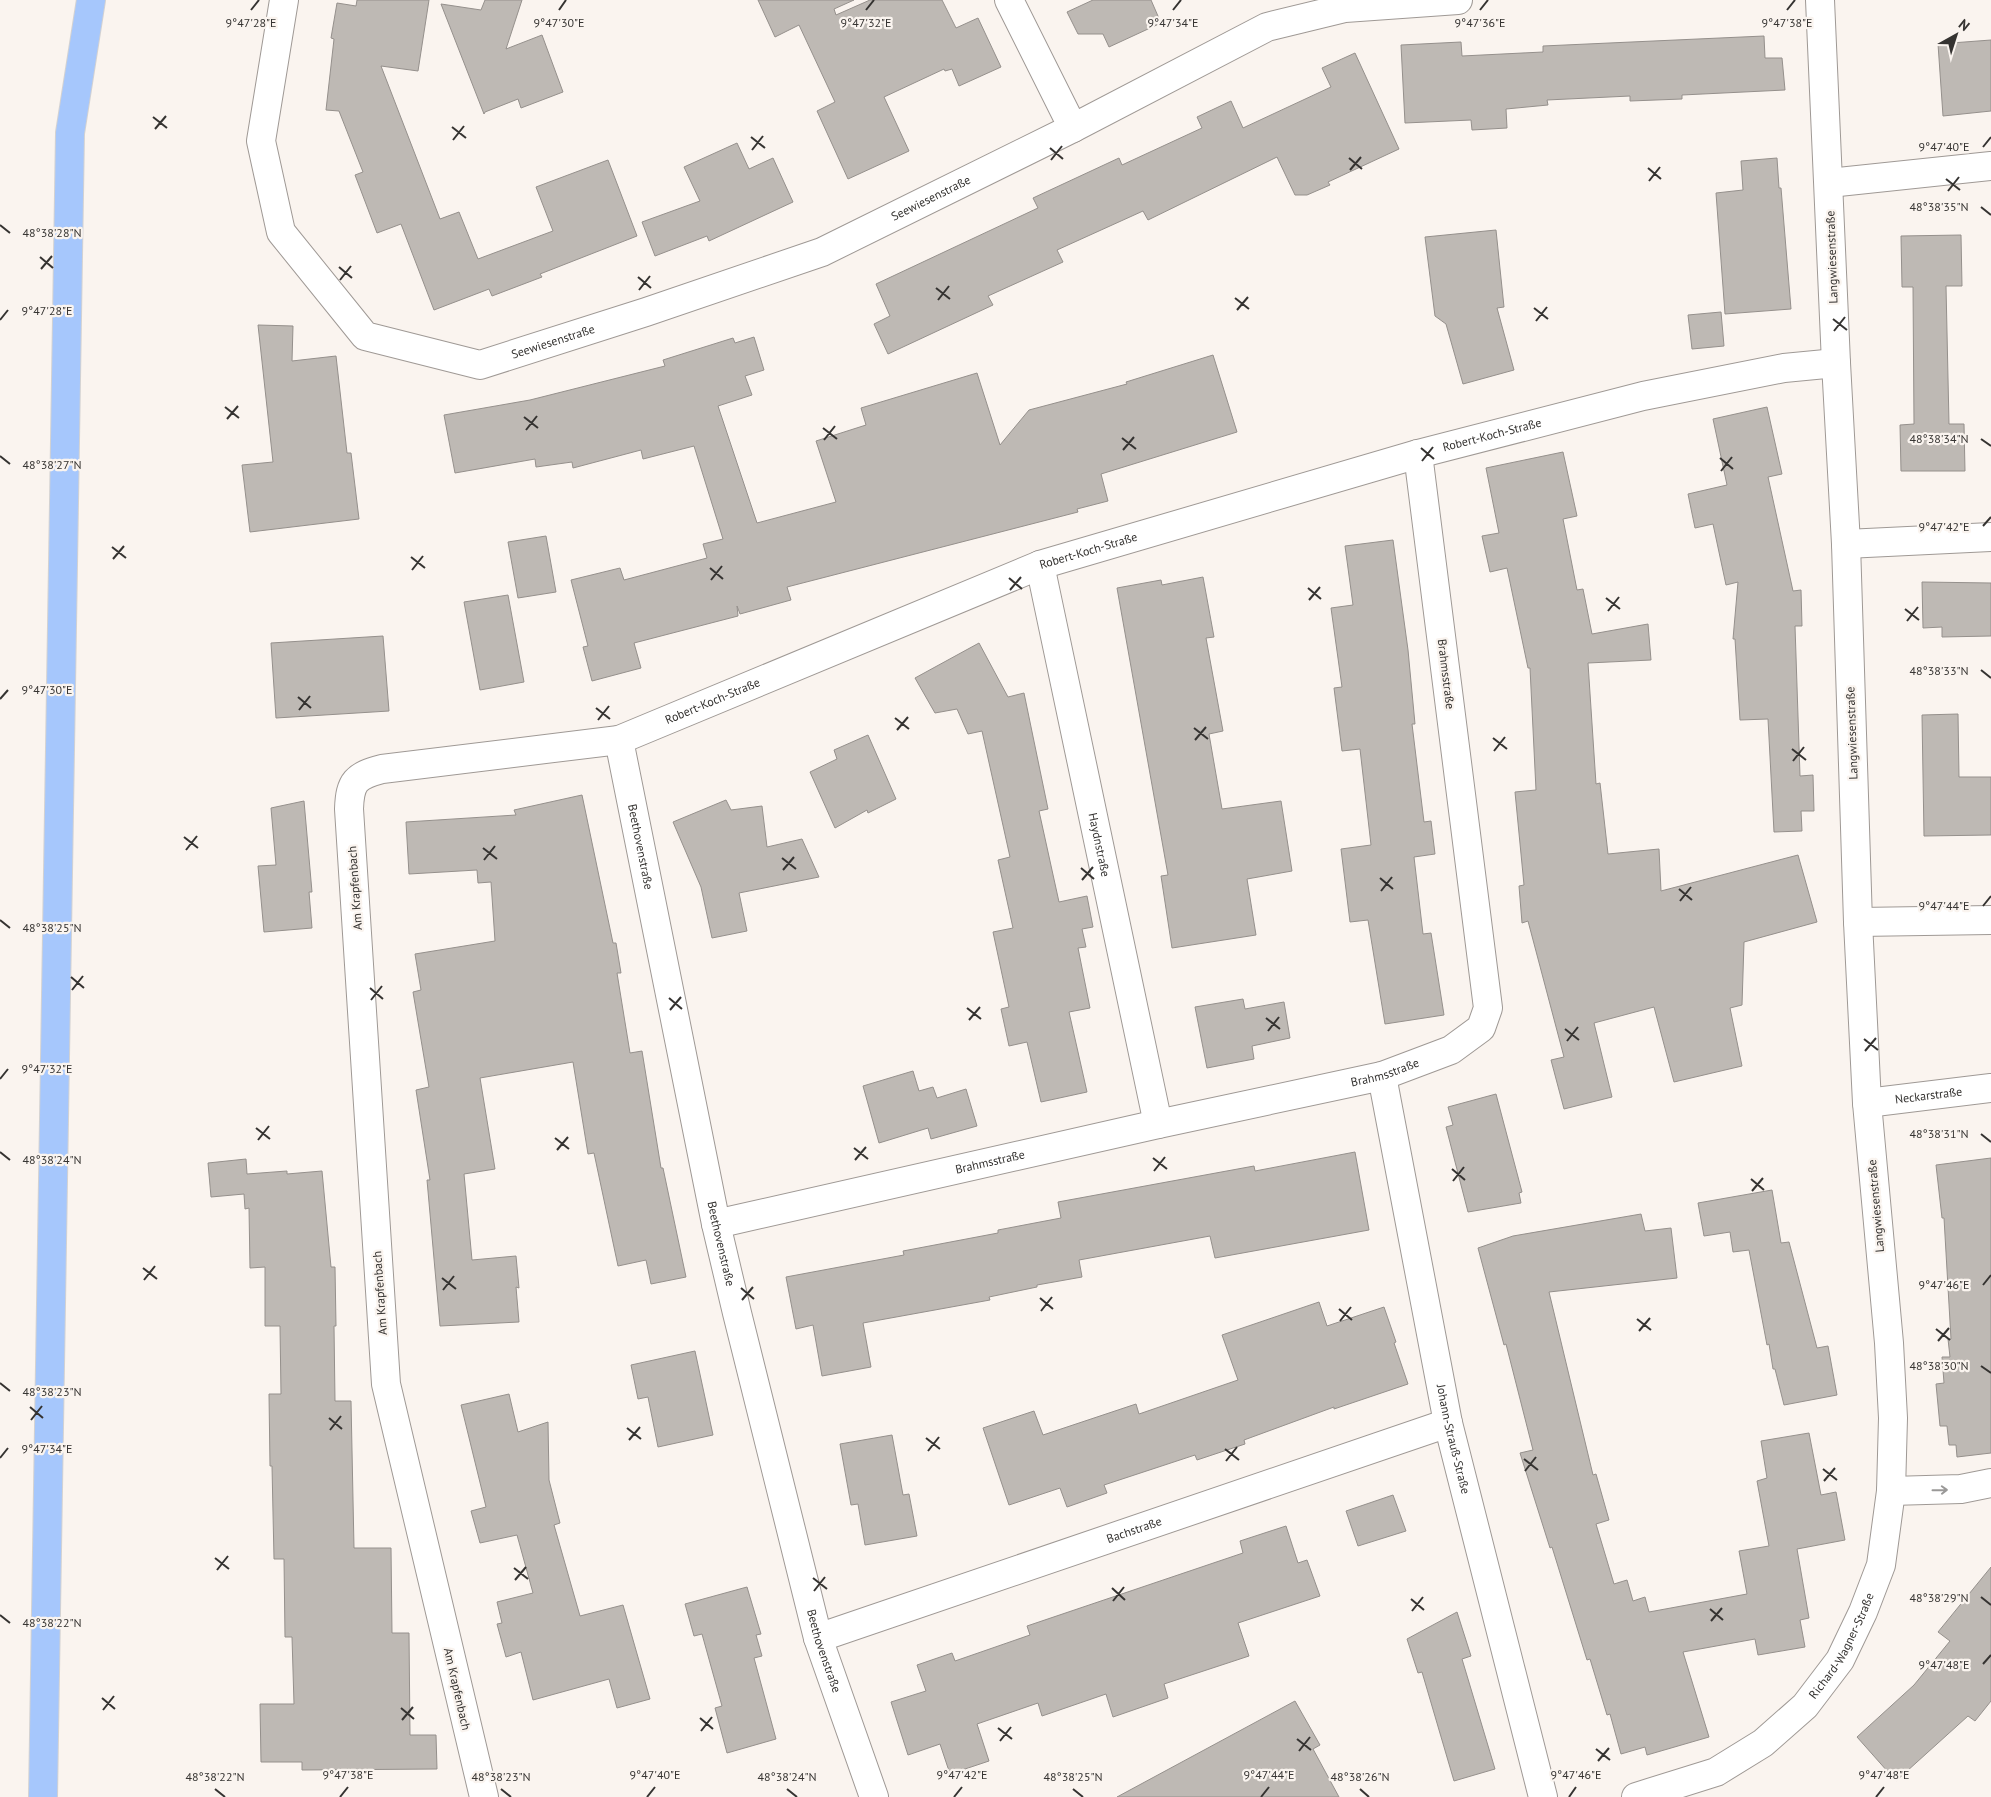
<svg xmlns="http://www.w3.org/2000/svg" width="1991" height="1797" font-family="'PT Sans',sans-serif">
<rect width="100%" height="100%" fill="#faf4ef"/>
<path fill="#beb9b4" stroke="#95908c" d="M357,0H429L418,71L381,66L440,219L459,212L478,259L553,231L536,187L608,160L637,236L540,274L542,277L492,296L489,289L434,310L401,224L377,233L355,175L363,172L339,111L326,110L334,39L331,38L337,3L356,6Z
M485,0H522L506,49L542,35L563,92L521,108L518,99L485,112L484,114L441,4L481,10Z
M758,0H854L834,9L836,15L870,0H942L956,28L978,18L1001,67L959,86L952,69L945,71L944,69L884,97L909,151L848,179L817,111L835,102L799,25L775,37Z
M1093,0H1151L1161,23L1109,47L1103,34H1078L1067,12Z
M1764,36L1765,58H1782L1785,90L1682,95V99L1630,101V96L1547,100L1548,105L1506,109L1507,128L1472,130L1471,120L1405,123L1401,45L1461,42L1462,56L1543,52V46Z
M1991,40V111L1943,116L1938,44Z
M1355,53L1399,149L1328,182L1330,185L1307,195H1295L1277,157L1148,220L1143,211L1057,250L1063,262L988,296L993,305L888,354L874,324L890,316L876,284L1038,208L1033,198L1119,158L1122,165L1202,128L1197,117L1231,101L1243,128L1331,87L1322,68Z
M737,143L749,169L773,158L793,202L709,241L707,236L655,256L642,222L700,201L684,167Z
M1777,158L1779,188H1781L1791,309L1725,314L1716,193L1743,190L1741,161Z
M1496,230L1504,307L1497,308L1514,370L1463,384L1446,324L1435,316L1425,237Z
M1961,235L1962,286H1946L1949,424H1964L1965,471H1901L1900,425L1914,424L1913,287H1902L1901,236Z
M1721,312L1724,346L1692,349L1688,315Z
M258,325L293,326L292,361L336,356L347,453H351L359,519L250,532L242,465L273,462Z
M754,337L764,370L745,376L752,395L718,406L757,523L836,502L816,441L866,425L861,408L977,373L1000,445L1029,410L1127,384L1126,382L1213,355L1237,432L1101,474L1108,501L1077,509L1078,512L787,587L791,600L740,614L737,606L738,616L634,643L641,668L592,681L583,647L588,646L571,580L620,568L624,580L707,558L703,544L723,539L694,446L643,459L641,450L573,468L572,462L536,467L535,459L455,473L444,415L530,400L665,366L663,360L733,338L735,343Z
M1767,407L1782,474L1768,477L1793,591L1801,590L1802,626H1795L1800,776L1813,775L1814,811H1801L1802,831L1774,832L1768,719L1740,720L1735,639H1733L1738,582L1726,585L1713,524L1695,528L1688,494L1727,485L1713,419Z
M1563,452L1577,516L1563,519L1577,590L1583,589L1592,634L1648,624L1651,660L1588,663L1596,784L1600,783L1608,854L1659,849L1661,891L1798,855L1817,922L1744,942L1742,1005L1730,1008L1742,1066L1674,1082L1654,1007L1594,1023L1612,1097L1564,1109L1551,1060L1564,1057L1528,921L1522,923L1519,886L1524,885L1515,792L1536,790L1530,668H1528L1507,568L1490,572L1482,536L1499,533L1486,468Z
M546,536L556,592L518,598L508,542Z
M1393,540L1408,650L1415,724H1412L1424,822L1431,821L1435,854L1414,857L1423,934L1431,933L1444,1015L1385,1024L1368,920L1350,922L1341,849L1371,845L1360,749L1342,751L1334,688L1342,687L1331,608L1353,605L1345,546Z
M1203,577L1214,637L1206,638L1223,731L1209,734L1222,809L1281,801L1292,871L1247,879L1256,935L1172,948L1161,876L1168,875L1117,588L1161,580L1162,585Z
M1922,582L1991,583V636L1942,637V627L1923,628Z
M508,595L524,682L480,690L464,602Z
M383,636L389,711L276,718L271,643Z
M979,643L1008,697L1024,693L1048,809L1039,811L1059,902L1087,896L1093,927L1082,929L1086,947L1078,948L1090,1008L1069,1012L1087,1092L1041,1102L1027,1042L1009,1046L1001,1009L1009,1007L993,932L1013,928L998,860L1010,857L982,731L968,734L957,709L935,713L915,678Z
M1958,714L1959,777H1991V835L1924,836L1922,715Z
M868,735L896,799L868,813L867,810L835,828L810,772L837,759L834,750Z
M582,795L613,943H616L621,973H617L630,1053L642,1051L661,1168H663L686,1277L651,1284L646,1260L618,1266L594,1153L588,1154L573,1062L480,1078L495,1169L464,1174L472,1260L516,1256L519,1288L516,1287L519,1322L440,1326L427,1180H430L416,1090L429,1087L413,992L421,990L415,954L495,941L491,882L478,883L477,870L409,874L406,822L516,815L514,810Z
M726,800L731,810L762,806L767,847L802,839L819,877L739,893L747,931L712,938L701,887L673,822Z
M304,801L312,892H309L312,928L264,932L258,866L276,865L271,808Z
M1243,999L1245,1009L1284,1002L1290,1038L1252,1046L1254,1059L1207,1068L1195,1007Z
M913,1071L919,1091L933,1087L937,1098L966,1089L977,1126L931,1139L928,1128L879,1143L863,1086Z
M1496,1094L1522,1192L1519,1193L1521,1203L1468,1212L1446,1127L1453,1125L1448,1107Z
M1355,1152L1369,1230L1215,1258L1210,1236L1079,1260L1082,1277L1037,1285V1287L989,1297L990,1300L863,1323L871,1367L822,1376L813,1325L796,1329L786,1277L904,1255L903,1251L998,1233V1230L1061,1218L1058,1202L1254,1166L1255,1171Z
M1991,1158V1453L1957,1457L1956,1445H1949L1947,1426H1940L1936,1384L1944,1383L1942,1357H1950L1948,1339H1951L1944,1218H1942L1936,1165Z
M246,1159L247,1174L287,1171V1174L322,1171L331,1267H335L336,1326H334L335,1401H351L354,1548H391L392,1633H409L410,1735H436L437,1769L302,1770V1762H261L260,1704H294L292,1637H285L284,1559H274L272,1466H270L269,1394H281L280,1326H265V1267L250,1268L249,1208L245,1209L244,1194L211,1197L208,1163Z
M1772,1190L1781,1243L1789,1242L1817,1348L1828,1346L1837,1395L1784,1405L1775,1369H1773L1769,1344L1767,1345L1749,1250L1733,1252L1730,1232L1704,1236L1698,1203Z
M1641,1214L1645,1231L1671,1228L1677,1278L1549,1292L1593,1475L1596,1474L1609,1520L1596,1524L1614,1584L1627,1580L1633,1601L1645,1597L1649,1612L1747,1594L1739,1551L1769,1546L1757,1481L1767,1478L1761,1441L1809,1433L1821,1495L1836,1492L1845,1540L1797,1549L1809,1618L1800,1620L1805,1647L1758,1655L1755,1639L1683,1652L1709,1737L1647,1755L1645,1747L1621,1754L1610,1714L1607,1715L1590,1659L1587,1660L1552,1547L1550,1548L1520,1453L1533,1450L1506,1344L1504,1345L1478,1248L1513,1236Z
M1319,1302L1327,1326L1384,1307L1396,1342L1394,1343L1408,1384L1334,1409V1407L1244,1440L1245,1444L1197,1460L1195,1455L1104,1485L1107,1493L1067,1507L1060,1488L1009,1505L983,1428L1034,1411L1043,1435L1136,1404L1139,1414L1238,1380L1222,1335Z
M695,1351L713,1435L658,1447L648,1397L638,1399L631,1365Z
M509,1394L518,1432L548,1422L549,1480L560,1523L554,1525L580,1616L623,1605L650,1699L617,1708L609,1679L533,1700L521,1652L506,1657L497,1624L502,1623L497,1602L533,1593L517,1535L480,1543L471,1511L486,1507L461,1405Z
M892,1435L903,1495L909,1494L917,1536L865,1545L858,1504L851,1505L840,1444Z
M1393,1495L1406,1531L1358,1546L1346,1511Z
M1286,1526L1298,1563L1307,1560L1320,1596L1238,1623L1249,1656L1164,1684L1168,1698L1113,1717L1106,1694L1042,1716L1038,1703L977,1724L989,1761L950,1774L940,1744L908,1755L891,1702L926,1691L917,1665L952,1653L955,1661L1030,1635L1027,1626L1243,1553L1240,1541Z
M1991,1567V1701L1975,1721L1968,1716L1896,1781L1857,1737L1914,1685L1950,1641L1938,1632Z
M747,1587L761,1634L756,1635L762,1656L754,1658L776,1739L727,1753L715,1708L722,1706L702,1634L694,1636L685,1604Z
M1457,1612L1471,1656L1462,1659L1495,1769L1454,1781L1422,1672L1418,1673L1407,1639Z
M1295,1701L1320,1745L1313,1749L1339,1797H1117Z"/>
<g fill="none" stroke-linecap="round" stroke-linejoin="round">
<g stroke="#9f9995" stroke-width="30">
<g id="minor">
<path id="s1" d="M284,0L261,141L281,232L365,336L480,365L646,312L822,252L1073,128L1267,27L1345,8L1458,0"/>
<path d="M1009,0L1073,128"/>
<path d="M1829,183L1991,166"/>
<path d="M1846,544L1991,537"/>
<path id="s2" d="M1040,565L1158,1124"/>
<path id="s3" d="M619,740L716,1224L737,1313L818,1638L874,1797"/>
<path d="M1858,922L1991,920"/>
<path id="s4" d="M1382,1076L1448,1423L1543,1797"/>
<path id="s5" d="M1867,1103L1991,1088"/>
<path id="s6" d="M716,1224L1158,1124L1382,1076L1451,1050L1481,1028L1488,1008L1418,454"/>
<path d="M1891,1491L1961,1489L1991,1483"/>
<path id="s7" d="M818,1638L1448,1423"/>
<path id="s8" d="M484,1797L386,1384L349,809C350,781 356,776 382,769L619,740L1040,565L1418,454L1643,396L1784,368L1836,363"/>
<path id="s9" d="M1636,1797L1716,1772L1763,1743L1805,1706L1840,1660L1863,1612L1881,1565L1891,1491L1893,1418L1889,1343L1867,1103L1858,922L1846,544L1836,363L1820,0"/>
</g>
</g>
<g stroke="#d3d2d2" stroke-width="30">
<path id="primary" d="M43,1797L70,133L91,0"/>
</g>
<use href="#minor" stroke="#fff" stroke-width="28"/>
<use href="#primary" stroke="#a6c7fc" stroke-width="28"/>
</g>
<defs><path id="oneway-shaft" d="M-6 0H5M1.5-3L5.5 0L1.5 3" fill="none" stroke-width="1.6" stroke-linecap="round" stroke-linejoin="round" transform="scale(1.25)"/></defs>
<use stroke="#9a9998" href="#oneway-shaft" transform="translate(1940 1490) rotate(-1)"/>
<path fill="none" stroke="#353331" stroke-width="2" d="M251,10L259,0M559,10L566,0M866,10L874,0M1173,10L1181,0M1480,10L1488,0M1787,10L1795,0M153,117L167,128M452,127L466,138M155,129L166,116M751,137L765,148M453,140L464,126M1983,147L1991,137M1050,148L1063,159M752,150L763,136M1349,158L1362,169M1051,160L1062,146M1648,168L1661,179M1350,170L1361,157M1946,179L1960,190M1649,181L1660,167M1948,191L1959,177M1981,207L1991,215M0,225L10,233M40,257L53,268M339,267L352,278M41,269L52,256M638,277L651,288M340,280L351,266M936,288L950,299M639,290L650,276M1235,298L1249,309M938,300L949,286M1534,308L1548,319M1237,310L1248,297M1833,319L1847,330M0,320L8,310M1536,321L1547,307M1834,331L1845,317M225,407L239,418M524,417L538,428M227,419L238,406M823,428L837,439M526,430L537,416M1122,438L1136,449M1981,439L1991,446M824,440L835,426M1421,448L1434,459M1123,450L1134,437M0,456L10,464M1720,458L1733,469M1422,461L1433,447M1721,471L1732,457M1983,526L1991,517M112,547L126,558M411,557L425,568M113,559L124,546M710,568L723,579M412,570L423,556M1009,578L1022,589M711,580L722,566M1308,588L1321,599M1010,590L1021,577M1606,598L1620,609M1309,600L1320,587M1905,609L1919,620M1608,611L1619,597M1907,621L1918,607M1981,670L1991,678M298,697L311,708M0,699L8,690M596,708L610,719M299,710L310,696M895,718L909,729M598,720L609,706M1194,728L1208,739M897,730L908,717M1493,738L1507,749M1195,740L1206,727M1792,749L1806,760M1494,751L1505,737M1793,761L1804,747M184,837L198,848M483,848L497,859M186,850L197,836M782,858L796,869M484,860L495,846M1081,868L1094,879M783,870L794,857M1380,878L1393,889M1082,880L1093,867M1679,889L1692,900M1381,891L1392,877M1680,901L1691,887M1983,906L1991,896M0,920L10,928M71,977L84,988M370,988L383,999M72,990L83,976M669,998L682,1009M371,1000L382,986M967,1008L981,1019M670,1010L681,997M1266,1018L1280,1029M969,1020L980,1007M1565,1029L1579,1040M1268,1031L1279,1017M1864,1039L1878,1050M1567,1041L1578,1027M1865,1051L1876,1038M0,1079L8,1069M256,1128L270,1139M1981,1134L1991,1142M555,1138L569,1149M258,1140L269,1126M854,1148L868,1159M557,1150L568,1137M0,1152L10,1160M1153,1158L1167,1169M855,1160L866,1147M1452,1169L1465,1180M1154,1171L1165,1157M1751,1179L1764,1190M1453,1181L1464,1167M1752,1191L1763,1178M143,1268L157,1279M442,1278L456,1289M144,1280L155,1266M1983,1285L1991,1275M741,1288L754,1299M443,1290L454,1276M1040,1298L1053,1309M742,1300L753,1287M1339,1309L1352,1320M1041,1311L1052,1297M1637,1319L1651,1330M1340,1321L1351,1307M1936,1329L1950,1340M1639,1331L1650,1318M1938,1341L1949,1328M1981,1366L1991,1373M0,1383L10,1391M30,1407L43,1418M329,1418L342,1429M31,1420L42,1406M627,1428L641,1439M330,1430L341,1416M926,1438L940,1449M629,1440L640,1427M1225,1449L1239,1460M928,1451L939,1437M0,1458L8,1448M1524,1459L1538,1470M1226,1461L1237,1447M1823,1469L1837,1480M1525,1471L1536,1457M1824,1481L1835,1468M215,1558L229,1569M514,1568L528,1579M217,1570L228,1556M813,1578L827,1589M515,1580L526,1567M1112,1588L1125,1600M814,1591L825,1577M1981,1597L1991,1605M1411,1599L1424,1610M1113,1601L1124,1587M1710,1609L1723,1620M1412,1611L1423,1597M0,1615L10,1623M1711,1621L1722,1608M1983,1664L1991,1655M102,1698L115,1709M401,1708L414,1719M103,1710L114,1696M700,1718L713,1729M402,1720L413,1707M998,1728L1012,1739M701,1731L712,1717M1297,1739L1311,1750M1000,1741L1011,1727M1596,1749L1610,1760M1299,1751L1310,1737M1598,1761L1609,1748M215,1789L225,1797M501,1789L511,1797M787,1789L797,1797M1073,1789L1083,1797M1360,1789L1369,1797M340,1797L348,1787M647,1797L655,1787M954,1797L962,1787M1261,1797L1269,1787M1569,1797L1576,1787M1876,1797L1884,1787"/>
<g text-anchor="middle" stroke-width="4.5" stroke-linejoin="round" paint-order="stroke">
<g font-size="12" fill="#353331" stroke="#faf4ef">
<text dy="4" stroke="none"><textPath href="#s1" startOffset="970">Seewiesenstraße</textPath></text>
<text transform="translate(1832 257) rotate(-92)" y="4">Langwiesenstraße</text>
<text dy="4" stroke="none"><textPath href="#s1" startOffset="565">Seewiesenstraße</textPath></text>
<text dy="4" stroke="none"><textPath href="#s8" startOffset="2224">Robert-Koch-Straße</textPath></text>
<text dy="4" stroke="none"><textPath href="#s8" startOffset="1804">Robert-Koch-Straße</textPath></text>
<text transform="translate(1446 674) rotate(83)" y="4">Brahmsstraße</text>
<text dy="4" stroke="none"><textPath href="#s8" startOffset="1399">Robert-Koch-Straße</textPath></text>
<text transform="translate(1852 733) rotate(-92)" y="4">Langwiesenstraße</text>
<text dy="4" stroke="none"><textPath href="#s2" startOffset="286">Haydnstraße</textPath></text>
<text dy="4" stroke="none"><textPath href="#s3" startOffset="109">Beethovenstraße</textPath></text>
<text transform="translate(355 888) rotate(-94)" y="4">Am Krapfenbach</text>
<text dy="4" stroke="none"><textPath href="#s6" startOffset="686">Brahmsstraße</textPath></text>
<text dy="4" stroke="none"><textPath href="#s5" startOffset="62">Neckarstraße</textPath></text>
<text dy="4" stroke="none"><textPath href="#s6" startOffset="281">Brahmsstraße</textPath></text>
<text transform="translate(1876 1206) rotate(-95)" y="4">Langwiesenstraße</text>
<text dy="4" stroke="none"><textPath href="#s3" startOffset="514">Beethovenstraße</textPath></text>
<text transform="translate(380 1293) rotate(-94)" y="4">Am Krapfenbach</text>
<text dy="4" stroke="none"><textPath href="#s4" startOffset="370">Johann-Strauß-Straße</textPath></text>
<text dy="4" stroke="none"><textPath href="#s7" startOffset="334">Bachstraße</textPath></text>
<text dy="4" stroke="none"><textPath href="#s9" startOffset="266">Richard-Wagner-Straße</textPath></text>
<text dy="4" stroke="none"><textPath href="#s3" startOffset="934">Beethovenstraße</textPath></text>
<text transform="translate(457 1689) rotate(77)" y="4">Am Krapfenbach</text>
</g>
</g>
<g font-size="12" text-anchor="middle" fill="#353331" stroke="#faf4ef" stroke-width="4.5" stroke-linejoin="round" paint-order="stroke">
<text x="251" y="27">9°47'28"E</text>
<text x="866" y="27">9°47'32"E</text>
<text x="1173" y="27">9°47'34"E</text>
<text x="1480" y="27">9°47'36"E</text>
<text x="1787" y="27">9°47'38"E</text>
<text x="559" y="27">9°47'30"E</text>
<text x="1944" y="151">9°47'40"E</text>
<text x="1939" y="211">48°38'35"N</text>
<text x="52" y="237">48°38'28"N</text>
<text x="47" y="315">9°47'28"E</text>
<text x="1939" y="443">48°38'34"N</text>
<text x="52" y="469">48°38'27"N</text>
<text x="1944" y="531">9°47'42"E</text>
<text x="1939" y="675">48°38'33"N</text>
<text x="47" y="694">9°47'30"E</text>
<text x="1944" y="910">9°47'44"E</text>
<text x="52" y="932">48°38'25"N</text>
<text x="47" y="1073">9°47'32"E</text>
<text x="1939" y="1138">48°38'31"N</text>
<text x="52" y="1164">48°38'24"N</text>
<text x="1944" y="1289">9°47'46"E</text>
<text x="1939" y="1370">48°38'30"N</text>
<text x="52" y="1396">48°38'23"N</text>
<text x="47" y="1453">9°47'34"E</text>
<text x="1939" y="1602">48°38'29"N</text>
<text x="52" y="1627">48°38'22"N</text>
<text x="1944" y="1669">9°47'48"E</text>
<text x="348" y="1779">9°47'38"E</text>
<text x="655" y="1779">9°47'40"E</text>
<text x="962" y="1779">9°47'42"E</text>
<text x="1269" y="1779">9°47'44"E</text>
<text x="1576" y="1779">9°47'46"E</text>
<text x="1884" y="1779">9°47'48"E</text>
<text x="215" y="1781">48°38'22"N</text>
<text x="501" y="1781">48°38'23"N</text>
<text x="787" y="1781">48°38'24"N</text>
<text x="1073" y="1781">48°38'25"N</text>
<text x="1360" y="1781">48°38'26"N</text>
</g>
<g transform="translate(1956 35) rotate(39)" stroke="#faf4ef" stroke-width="4" paint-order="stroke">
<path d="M0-4L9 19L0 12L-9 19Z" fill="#353331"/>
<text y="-8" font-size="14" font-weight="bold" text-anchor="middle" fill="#353331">N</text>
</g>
</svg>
